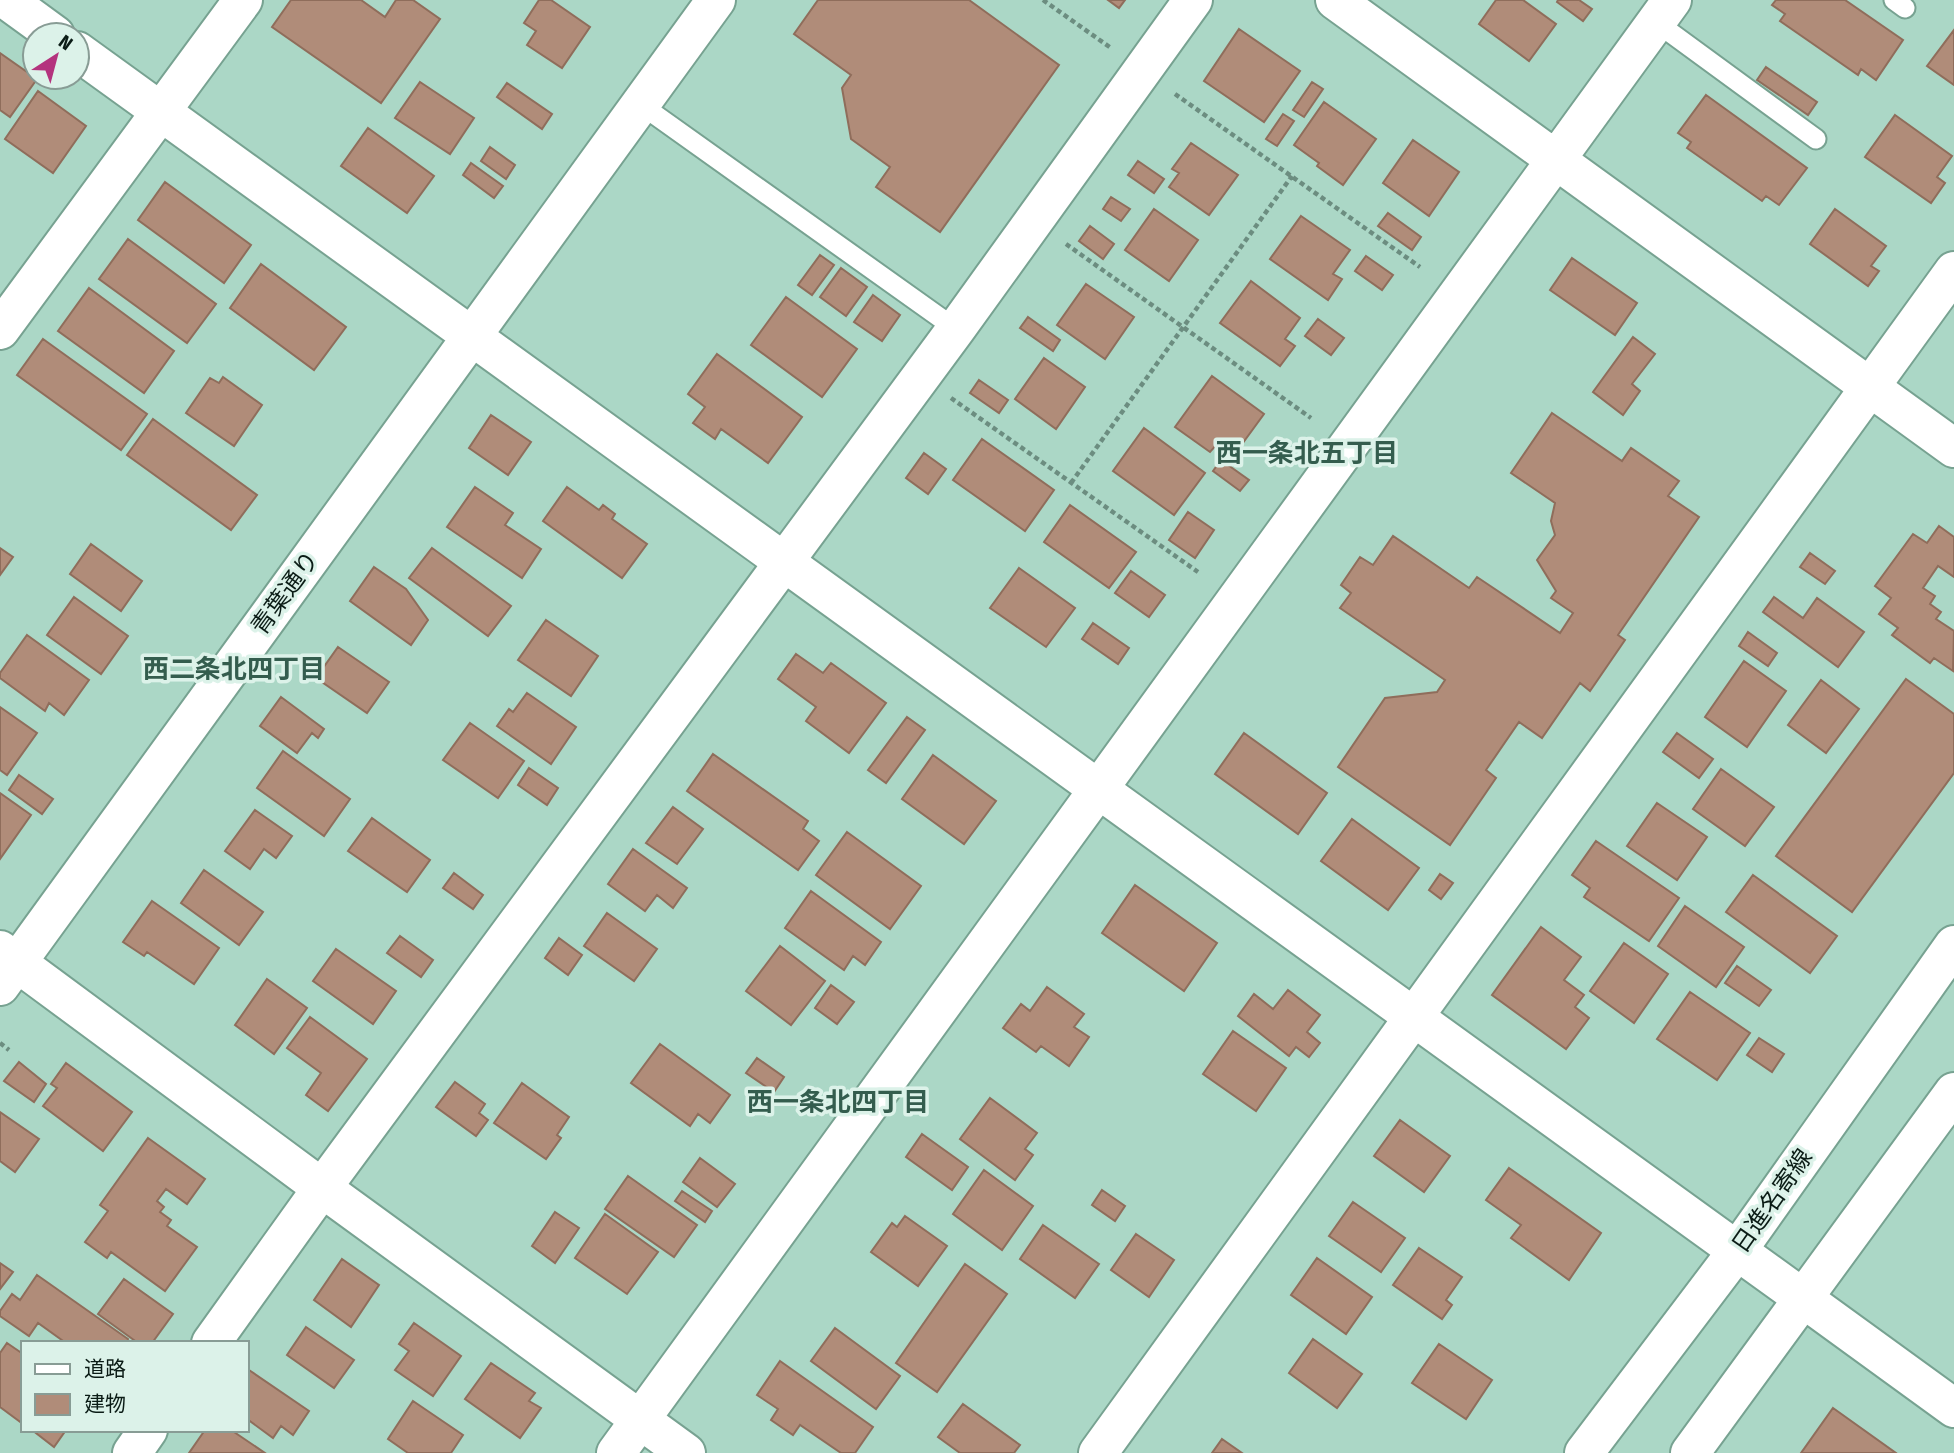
<svg xmlns="http://www.w3.org/2000/svg" width="1954" height="1453" font-family="'Fira Sans Condensed','Noto Sans JP',sans-serif">
<rect width="100%" height="100%" fill="#abd7c6"/>
<path fill="#b08c79" stroke="#8f6d5b" stroke-width="2" d="M291,0H361L385,17L396,0H413L440,19L381,103L272,27Z
M539,0H551L590,27L562,68L527,45L536,31L524,23Z
M818,0H969L1059,65L940,232L876,187L890,167L851,139L842,88L851,75L794,34Z
M1108,0H1125L1119,8Z
M1496,0H1523L1556,24L1529,61L1479,24Z
M1558,0H1579L1592,9L1583,21L1557,2Z
M1776,0H1845L1903,40L1876,80L1861,69L1858,75L1780,21L1785,14L1772,5Z
M1239,29L1300,71L1264,122L1204,81Z
M1954,30V85L1927,66Z
M0,53L37,79L10,117L0,110Z
M1766,67L1817,102L1808,115L1757,80Z
M420,82L474,118L450,154L395,118Z
M1312,82L1323,89L1304,117L1293,110Z
M507,83L552,114L542,129L497,97Z
M38,91L86,126L53,173L5,139Z
M1706,95L1807,168L1779,205L1766,196L1762,201L1687,148L1691,142L1678,133Z
M1324,102L1376,139L1343,185L1317,166L1319,163L1294,145Z
M1283,114L1294,121L1277,146L1266,139Z
M1895,115L1952,156L1937,177L1945,183L1931,203L1865,157Z
M368,128L434,176L407,213L341,166Z
M1413,140L1459,172L1429,216L1383,183Z
M1191,143L1238,175L1209,215L1169,187L1179,173L1172,169Z
M490,147L515,165L506,179L481,161Z
M1138,161L1164,179L1154,193L1128,175Z
M471,163L503,186L494,198L463,175Z
M165,182L251,245L224,283L138,220Z
M1111,197L1130,209L1121,221L1103,209Z
M1154,209L1198,240L1169,281L1125,250Z
M1835,209L1886,246L1871,266L1879,271L1868,286L1810,244Z
M1388,213L1421,237L1412,250L1378,226Z
M1301,216L1350,250L1333,274L1342,279L1328,300L1270,259Z
M1090,226L1114,244L1103,259L1079,241Z
M128,239L216,304L187,343L99,279Z
M820,255L834,265L812,295L798,285Z
M1366,256L1393,275L1382,290L1355,271Z
M1572,258L1637,303L1615,335L1550,290Z
M261,264L346,327L314,370L230,308Z
M841,268L867,287L846,316L820,297Z
M1251,281L1300,318L1285,339L1295,346L1280,366L1220,323Z
M1086,284L1134,317L1105,359L1057,325Z
M89,288L174,351L144,393L58,331Z
M873,295L900,315L882,341L854,322Z
M786,297L857,349L822,397L751,345Z
M1028,317L1060,340L1053,351L1020,328Z
M1318,319L1344,338L1331,355L1305,336Z
M1633,337L1655,354L1632,384L1640,391L1623,415L1593,392Z
M43,339L147,414L121,450L17,375Z
M717,354L802,417L768,463L721,429L715,439L693,423L705,407L688,394Z
M1044,358L1085,387L1056,429L1015,399Z
M1212,376L1264,414L1234,455L1218,443L1210,452L1175,427Z
M223,377L262,405L234,446L186,413L210,378L219,383Z
M979,380L1008,400L999,413L970,393Z
M1552,413L1622,461L1631,448L1679,481L1668,496L1699,517L1618,635L1625,640L1590,691L1580,683L1542,738L1519,722L1486,770L1496,778L1450,845L1338,767L1385,698L1437,692L1445,680L1340,608L1351,593L1341,585L1360,557L1373,565L1393,536L1469,588L1477,577L1560,633L1573,613L1551,598L1556,591L1537,560L1555,535L1551,521L1555,503L1511,473Z
M491,415L531,442L508,475L469,448Z
M153,419L257,495L231,530L127,455Z
M1144,428L1205,473L1174,515L1113,471Z
M982,439L1054,490L1025,531L953,480Z
M924,453L946,469L928,494L906,478Z
M1221,460L1249,480L1240,491L1213,471Z
M475,487L513,513L505,525L541,549L522,578L447,527Z
M567,487L599,510L603,505L615,514L612,519L647,544L622,578L543,521Z
M1070,505L1136,552L1109,588L1044,542Z
M1188,512L1214,530L1195,558L1169,540Z
M1939,526L1954,537V577L1938,566L1923,588L1935,596L1930,604L1941,612L1936,619L1954,631L1953,671L1934,658L1930,663L1892,635L1898,628L1879,614L1891,598L1875,586L1913,534L1927,543Z
M91,544L142,581L121,611L70,574Z
M0,548L13,557L0,575Z
M432,548L511,606L488,636L409,578Z
M1810,553L1835,571L1825,584L1800,567Z
M374,567L406,589L428,620L411,645L350,601Z
M1019,568L1075,608L1046,647L990,608Z
M1131,571L1165,595L1149,617L1115,593Z
M74,597L128,636L101,674L47,635Z
M1774,597L1803,618L1817,598L1864,632L1838,667L1763,612Z
M546,620L598,656L571,696L518,660Z
M1093,623L1129,648L1118,664L1082,639Z
M1748,632L1777,653L1768,666L1739,646Z
M27,635L89,680L64,715L49,703L45,711L0,678V673Z
M338,647L389,682L367,713L316,678Z
M796,654L823,673L831,663L886,703L849,753L806,721L816,707L778,679Z
M1744,661L1786,691L1747,747L1705,717Z
M1906,679L1954,714V773L1852,912L1776,856Z
M1821,680L1859,709L1826,753L1788,725Z
M527,693L576,727L551,764L497,726L509,709L513,712Z
M281,697L324,729L318,738L312,733L297,753L260,726Z
M0,707L37,733L7,775L0,770Z
M907,717L925,730L886,783L868,770Z
M470,723L524,761L498,798L443,760Z
M1244,733L1327,793L1298,834L1215,774Z
M1677,733L1713,759L1699,778L1663,752Z
M283,751L350,799L324,836L257,788Z
M713,754L808,821L803,829L819,841L798,870L687,791Z
M933,755L996,801L964,844L902,799Z
M529,768L558,788L547,805L518,785Z
M1721,769L1774,807L1745,846L1693,809Z
M19,775L53,799L42,814L9,790Z
M0,793L31,815L0,859Z
M1657,803L1707,837L1677,880L1627,846Z
M673,807L703,829L677,864L646,843Z
M255,810L292,836L276,858L264,849L250,869L225,851Z
M372,818L430,860L407,892L348,851Z
M1352,819L1419,868L1388,910L1321,861Z
M847,832L921,886L890,929L816,875Z
M1596,841L1679,898L1649,941L1584,897L1590,888L1572,875Z
M633,849L687,888L673,908L657,895L645,911L608,884Z
M204,870L263,912L239,945L181,903Z
M454,873L483,895L473,909L443,888Z
M1440,874L1453,883L1441,899L1429,890Z
M1753,875L1837,936L1810,973L1726,912Z
M1135,885L1217,943L1184,991L1102,933Z
M811,891L881,942L865,965L853,956L844,970L785,928Z
M152,901L219,948L194,984L147,952L144,956L123,942Z
M1685,906L1744,947L1716,987L1658,946Z
M607,913L657,949L634,981L584,946Z
M1541,927L1581,957L1564,980L1584,995L1575,1007L1589,1018L1566,1049L1492,995Z
M400,936L433,960L421,977L387,953Z
M559,938L582,955L568,975L545,958Z
M1624,943L1668,974L1634,1023L1590,991Z
M780,946L825,981L791,1025L746,991Z
M336,949L396,991L373,1024L313,981Z
M1737,966L1771,990L1759,1006L1725,983Z
M267,979L307,1008L274,1054L235,1025Z
M831,985L854,1002L837,1024L815,1008Z
M1047,987L1084,1014L1074,1027L1089,1037L1069,1066L1041,1046L1036,1052L1003,1028L1021,1004L1030,1011Z
M1288,990L1320,1015L1307,1032L1320,1043L1309,1057L1296,1047L1289,1056L1238,1016L1254,994L1273,1009Z
M1690,992L1750,1033L1717,1080L1657,1039Z
M310,1017L367,1059L328,1111L306,1095L321,1073L287,1048Z
M1233,1031L1286,1068L1256,1111L1203,1074Z
M1759,1038L1784,1054L1772,1072L1747,1055Z
M660,1044L730,1095L710,1123L698,1114L690,1126L631,1083Z
M757,1058L784,1077L774,1092L746,1073Z
M19,1062L46,1084L34,1102L4,1081Z
M66,1063L132,1112L103,1151L43,1106L57,1088L51,1084Z
M455,1082L485,1104L479,1113L488,1120L476,1136L436,1107Z
M522,1083L569,1117L557,1135L561,1138L546,1159L494,1123Z
M990,1098L1037,1133L1025,1149L1033,1155L1015,1180L960,1139Z
M0,1112L39,1139L15,1172L0,1161Z
M1400,1120L1450,1156L1424,1192L1374,1156Z
M922,1134L968,1167L952,1190L906,1157Z
M148,1138L205,1179L187,1204L166,1189L157,1201L164,1207L160,1212L171,1220L167,1226L197,1247L165,1291L111,1252L107,1258L85,1242L108,1211L100,1205Z
M700,1158L735,1184L717,1207L683,1182Z
M1509,1168L1601,1233L1569,1280L1511,1238L1521,1225L1486,1200Z
M984,1170L1033,1206L1002,1250L953,1214Z
M628,1176L697,1225L674,1257L605,1209Z
M1102,1190L1125,1206L1115,1221L1092,1205Z
M682,1191L712,1211L705,1222L675,1201Z
M1353,1202L1405,1238L1381,1272L1329,1236Z
M555,1212L579,1228L555,1263L532,1246Z
M605,1214L658,1252L627,1294L575,1258Z
M905,1216L947,1246L918,1286L871,1252L892,1223L897,1227Z
M1043,1225L1099,1264L1075,1298L1020,1259Z
M1136,1234L1174,1260L1149,1297L1111,1270Z
M1419,1248L1462,1277L1446,1300L1452,1305L1442,1319L1393,1285Z
M1317,1258L1372,1297L1346,1334L1291,1295Z
M342,1259L379,1285L351,1327L314,1300Z
M0,1263L13,1272L0,1289Z
M965,1264L1007,1294L937,1392L896,1363Z
M37,1275L128,1339L126,1343H66L38,1323L29,1336L0,1316V1311L12,1294L20,1300Z
M124,1279L173,1314L152,1343H138L98,1314Z
M414,1323L461,1356L433,1396L395,1370L409,1351L399,1344Z
M306,1327L354,1360L334,1388L287,1355Z
M835,1328L900,1376L876,1409L811,1361Z
M1313,1339L1362,1374L1337,1408L1289,1373Z
M7,1343L23,1354V1424L0,1407V1353Z
M1439,1344L1492,1380L1466,1419L1412,1383Z
M780,1361L873,1427L855,1453H841L800,1425L793,1435L771,1420L778,1409L757,1395Z
M491,1363L535,1393L529,1401L541,1408L520,1438L465,1399Z
M249,1370L309,1411L293,1435L281,1426L273,1438L247,1419V1373Z
M413,1401L463,1435L451,1453H408L388,1439Z
M963,1404L1020,1445L1014,1453H960L938,1437Z
M1833,1408L1896,1453H1801Z
M32,1430H66L54,1447Z
M205,1430H231L265,1453H189Z
M1222,1439L1242,1453H1212Z"/>
<g fill="none" stroke-linecap="round" stroke-linejoin="round">
<g stroke="#77a291" stroke-width="23">
<path id="service" d="M1894,0L1905,8
M1656,22L1816,139
M640,104L956,329"/>
</g>
<g stroke="#77a291" stroke-width="42">
<path id="minor" d="M0,330L243,0
M1804,1299L1954,1408
M211,1343L322,1188L956,329L1193,0
M132,1453L148,1430
M1098,1453L1954,271"/>
</g>
<g stroke="#77a291" stroke-width="42">
<path id="tertiary" d="M7,0L55,35
M1335,0L1954,448
M77,51L1804,1299
M0,950L322,1188L686,1453
M0,986L716,0
M616,1453L1672,0"/>
</g>
<g stroke="#77a291" stroke-width="42">
<path id="secondary" d="M1584,1453L1737,1251L1954,945
M1690,1453L1954,1092"/>
</g>
<path stroke="#6c8d80" stroke-width="4.5" stroke-dasharray="5 3.5" stroke-linecap="butt" d="M1043,0L1111,48
M1175,94L1420,267
M1066,244L1311,418
M951,398L1198,572
M1071,483L1292,176
M0,1043L9,1050"/>
<use href="#service" stroke="#fff" stroke-width="19"/>
<use href="#minor" stroke="#fff" stroke-width="38"/>
<use href="#tertiary" stroke="#fff" stroke-width="38"/>
<use href="#secondary" stroke="#fff" stroke-width="38"/>
</g>
<g text-anchor="middle" stroke-width="7" stroke-linejoin="round" paint-order="stroke">
<g font-size="24" fill="#0b1c16" stroke="#dcf2e9">
<text transform="translate(285 593) rotate(-54)" y="8">青葉通り</text>
<text transform="translate(1772 1201) rotate(-55)" y="8">日進名寄線</text>
</g>
<g font-size="26" font-weight="bold" fill="#345d4e" stroke="#dcf2e9">
<text x="1307" y="462">西一条北五丁目</text>
<text x="234" y="678">西二条北四丁目</text>
<text x="838" y="1111">西一条北四丁目</text>
</g>
</g>
<rect x="21" y="1341" width="228" height="91" fill="#dcf2e9" stroke="#889c95" stroke-width="2"/>
<rect x="35" y="1364" width="35" height="10" fill="#ffffff" stroke="#889c95" stroke-width="2"/>
<text x="84" y="1376" font-size="21" fill="#0b1c16">道路</text>
<rect x="35" y="1394" width="35" height="21" fill="#b08c79" stroke="#889c95" stroke-width="2"/>
<text x="84" y="1411" font-size="21" fill="#0b1c16">建物</text>
<g transform="translate(56 56) rotate(36)"><circle r="33" fill="#dcf2e9" stroke="#889c95" stroke-width="2"/>
<path d="M0-5L12 26L0 18L-12 26Z" fill="#b4337e"/>
<text y="-10" font-size="19" font-weight="bold" text-anchor="middle" fill="#0b1c16">N</text>
</g>
</svg>
